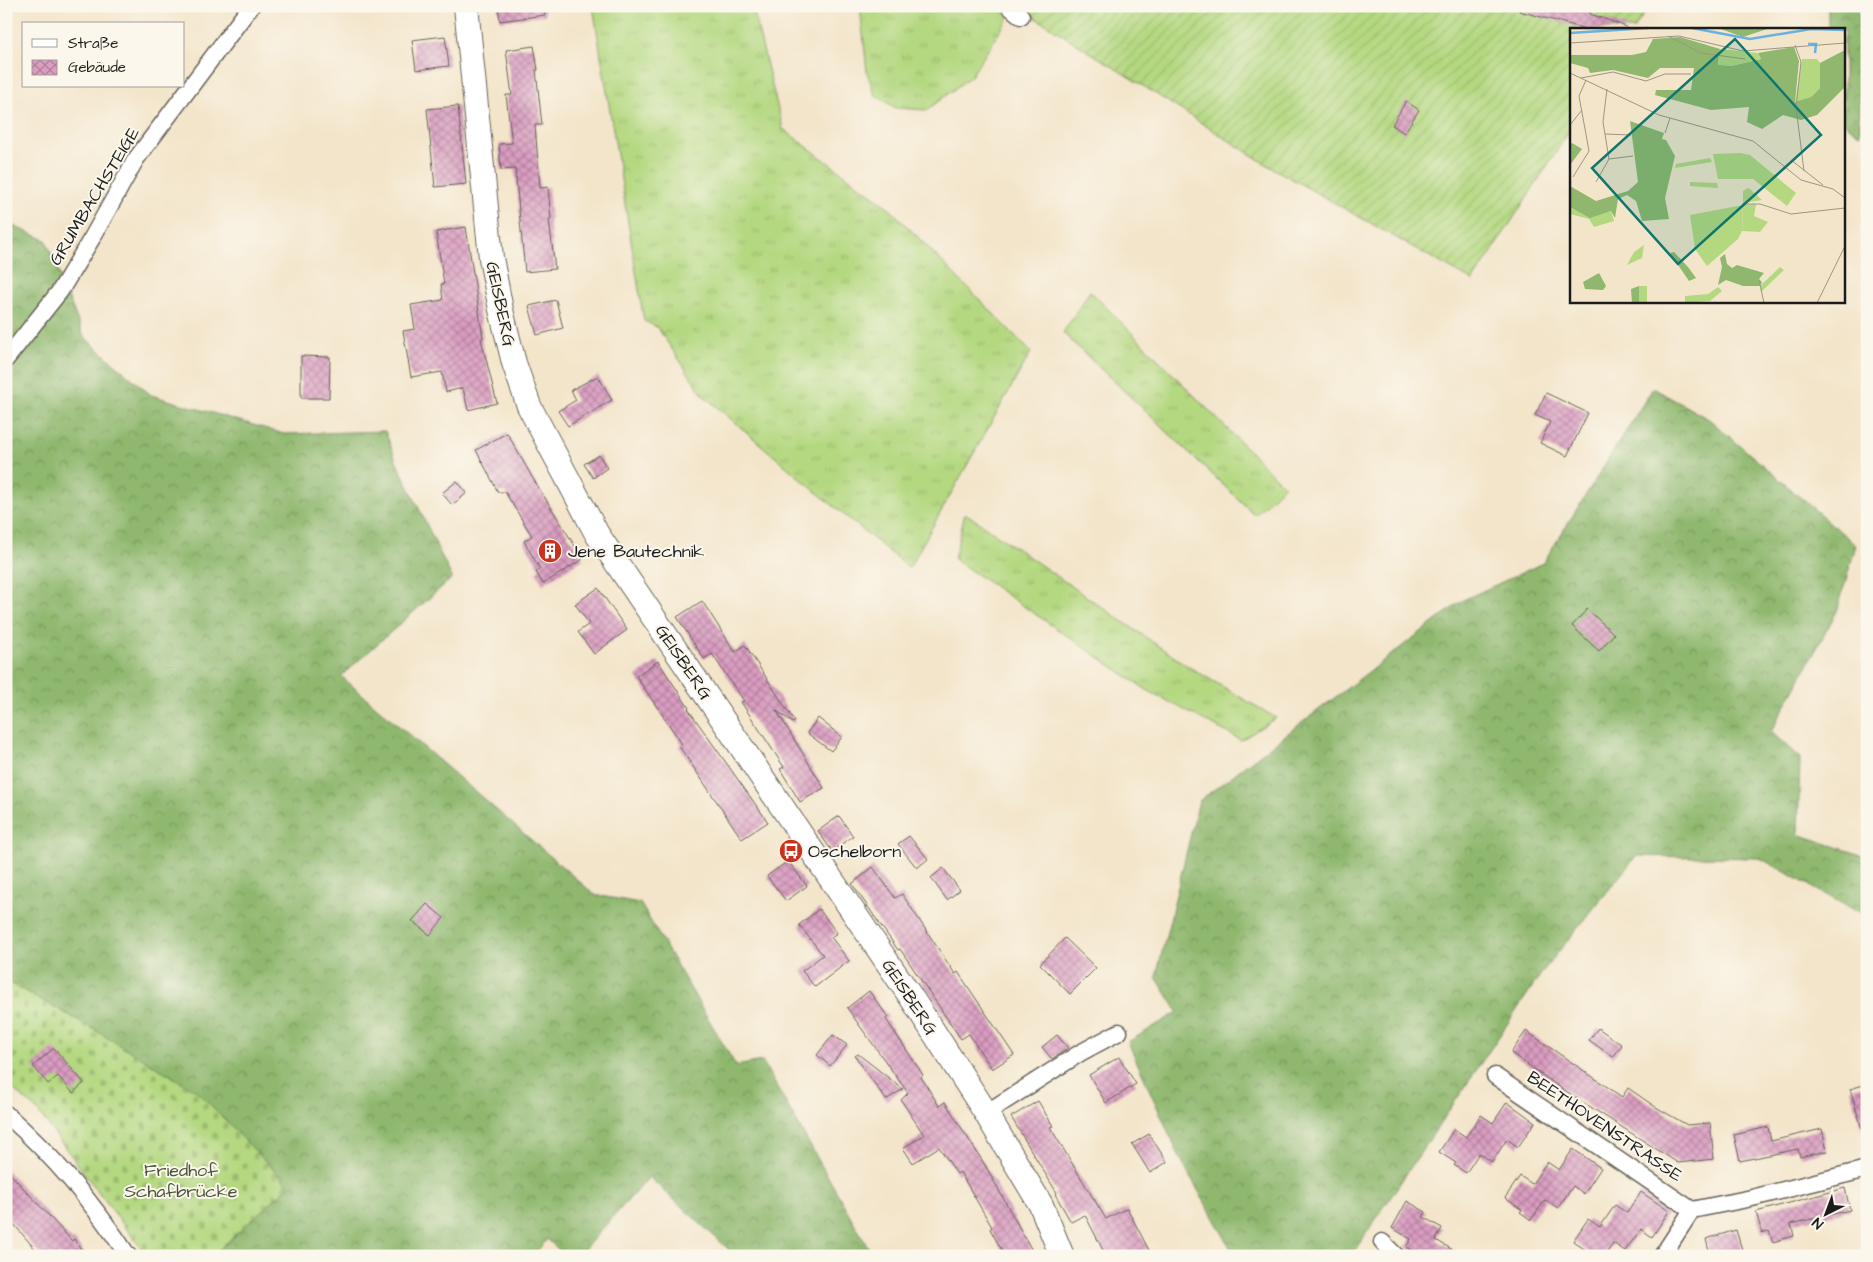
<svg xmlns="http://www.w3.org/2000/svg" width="1873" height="1262" font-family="'Architects Daughter',sans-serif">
<defs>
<pattern id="grass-tufts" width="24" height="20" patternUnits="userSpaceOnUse" patternTransform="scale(1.25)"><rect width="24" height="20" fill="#b4d880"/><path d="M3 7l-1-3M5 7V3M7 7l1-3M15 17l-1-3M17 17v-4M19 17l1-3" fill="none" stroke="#9ab96e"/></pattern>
<pattern id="forest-crowns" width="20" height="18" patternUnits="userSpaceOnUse" patternTransform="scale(1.25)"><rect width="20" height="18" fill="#8fb86e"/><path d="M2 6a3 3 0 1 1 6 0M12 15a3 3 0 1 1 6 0" fill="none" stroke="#74955a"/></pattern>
<pattern id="cemetery-stones" width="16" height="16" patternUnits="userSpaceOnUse" patternTransform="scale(1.25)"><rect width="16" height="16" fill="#b4d880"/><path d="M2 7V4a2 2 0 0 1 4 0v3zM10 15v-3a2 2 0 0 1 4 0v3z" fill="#9ab96e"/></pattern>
<pattern id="garden-furrows" width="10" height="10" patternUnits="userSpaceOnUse" patternTransform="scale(1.25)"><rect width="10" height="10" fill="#b4d880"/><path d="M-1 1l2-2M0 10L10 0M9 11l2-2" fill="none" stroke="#9ab96e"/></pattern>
<pattern id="building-cross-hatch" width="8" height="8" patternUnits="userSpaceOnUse" patternTransform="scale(1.25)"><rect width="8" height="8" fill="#da9dc1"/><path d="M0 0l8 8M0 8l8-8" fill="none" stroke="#b07f9c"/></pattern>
</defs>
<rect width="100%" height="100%" fill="#fbf7ec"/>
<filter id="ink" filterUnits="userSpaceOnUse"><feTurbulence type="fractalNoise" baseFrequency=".02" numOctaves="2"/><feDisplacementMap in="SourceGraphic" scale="10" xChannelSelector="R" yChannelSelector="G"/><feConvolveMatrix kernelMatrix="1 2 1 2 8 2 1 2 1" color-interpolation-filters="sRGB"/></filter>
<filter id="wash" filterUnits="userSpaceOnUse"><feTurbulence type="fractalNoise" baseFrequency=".0096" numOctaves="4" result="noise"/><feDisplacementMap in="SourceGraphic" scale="20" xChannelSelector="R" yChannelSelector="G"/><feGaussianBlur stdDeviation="1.12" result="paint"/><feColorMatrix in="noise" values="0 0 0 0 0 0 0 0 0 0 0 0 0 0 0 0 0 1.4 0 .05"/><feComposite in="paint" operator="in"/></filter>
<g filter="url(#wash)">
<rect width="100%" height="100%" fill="#f3e5ca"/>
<path fill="url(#grass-tufts)" stroke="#687a4e" d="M593,6H752L783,129L888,207L1031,352L909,568L808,485L704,396L657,327L644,321Z
M860,6H997L1009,17L971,76L927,110L896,108L875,95L867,72Z
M1090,291L1284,486L1255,515L1063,333Z
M965,513L1189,667L1276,718L1241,740L1147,690L954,559Z"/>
<path fill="url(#forest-crowns)" stroke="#566a45" d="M1828,6H1859L1860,135L1844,122V29H1828Z
M6,223L46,240L84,337L151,395L284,434L385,431L396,460L452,578L341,676L595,895L640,903L736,1066L762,1061L873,1256H736L649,1177L578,1256H566L547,1239L533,1256H212L236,1235L76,1019L6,981Z
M1653,388L1710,420L1856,545L1837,611L1771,732L1800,758L1798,834L1867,857V915L1848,907L1760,858L1636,856L1543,971L1351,1256H1235L1180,1158L1128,1042L1178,1012L1156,977L1199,801L1463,600L1543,563Z"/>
<path fill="url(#cemetery-stones)" stroke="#687a4e" d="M6,981L76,1019L198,1092L289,1186L212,1256H147L36,1109L6,1083Z"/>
<path fill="url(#garden-furrows)" stroke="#687a4e" d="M1025,6H1649L1634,29H1572V127L1473,281L1269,166L1022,9Z"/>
<g id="blocks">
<path fill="url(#building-cross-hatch)" d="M498,6H545V15L500,21Z
M1519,6H1580L1591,9L1590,14L1627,27V29H1586L1519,11Z
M445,36L449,66L416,70L412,40Z
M534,46L538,70H536L542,125H535L540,188L548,187L551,219H549L555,269L525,272L515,169L501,170L499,144L512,143L506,95H512L506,50Z
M1406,101L1419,110L1404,133L1392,125Z
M458,106L466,184L435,187L427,109Z
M466,227L483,338L481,339L497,403L468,410L463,388L446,392L442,372L411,377L403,331L415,329L411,305L443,300L441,284H444L436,232Z
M556,300L563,328L537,335L529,306Z
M301,356L330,357L329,398H301Z
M598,376L612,400L568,426L558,411L576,400L571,390Z
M1546,393L1588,413L1567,456L1540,443L1550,422L1535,415Z
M507,433L532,477L583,559L543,584L536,572L540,569L524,541L532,536L505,492H498L476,450Z
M599,455L607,468L593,478L584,464Z
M457,481L467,493L452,505L442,493Z
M598,588L627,630L594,654L578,632L589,624L575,604Z
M702,601L735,652L745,645L795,722L793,723L776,710L824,788L800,802L780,769L784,767L741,702L744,701L712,654L704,659L677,617Z
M1587,609L1614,634L1599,651L1572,626Z
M658,661L689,708L688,709L768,822L742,839L679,746L682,744L636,676Z
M818,718L842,737L831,751L807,733Z
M839,816L853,836L832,851L818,831Z
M909,836L928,859L917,868L898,844Z
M788,861L807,886L786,901L767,876Z
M873,867L895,898L902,894L955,974L958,972L1014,1055L992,1069L969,1034L961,1039L900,949L898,950L852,884Z
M943,868L960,890L947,900L931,878Z
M427,904L444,918L430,935L412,921Z
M819,909L837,933L831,937L849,961L815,987L802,971L823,955L799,925Z
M1065,938L1096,968L1070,994L1040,964Z
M869,991L888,1017L886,1019L923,1075L921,1077L939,1106L945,1102L985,1165L1035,1256H1005L990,1229L992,1227L960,1172L957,1174L939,1147L913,1163L903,1148L924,1135L901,1100L908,1093L847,1008Z
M1598,1028L1622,1045L1613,1057L1589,1040Z
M1526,1031L1622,1097L1628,1088L1654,1106L1687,1125L1710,1123L1714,1159L1678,1163L1561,1088L1511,1053Z
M833,1035L847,1045L830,1066L817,1055Z
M1057,1035L1068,1048L1052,1059L1042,1047Z
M54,1048L84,1083L73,1093L58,1076L48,1084L33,1066Z
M858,1054L903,1089L886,1100L855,1056Z
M1119,1057L1136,1084L1106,1103L1089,1075Z
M1867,1084V1132H1863L1850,1089Z
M1038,1101L1053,1126L1050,1127L1106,1219L1127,1208L1152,1256H1106L1085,1215L1071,1222L1055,1194L1057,1193L1011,1117Z
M1507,1102L1535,1122L1518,1147L1507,1139L1492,1162L1479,1153L1466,1173L1454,1165L1456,1163L1439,1152L1454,1129L1466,1137L1481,1115L1493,1123Z
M1768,1127L1771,1141L1822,1129L1827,1151L1800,1157L1798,1149L1740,1161L1734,1135Z
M1149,1134L1167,1162L1150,1173L1132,1144Z
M1573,1149L1601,1168L1584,1194L1573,1186L1558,1208L1545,1200L1531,1220L1520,1212L1522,1210L1505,1198L1520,1176L1532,1184L1547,1162L1559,1170Z
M6,1169L72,1241L74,1239L86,1256H41L6,1215Z
M1845,1188L1850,1210L1791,1224L1794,1236L1773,1242L1769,1231L1762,1233L1756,1212Z
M1641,1192L1669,1211L1652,1237L1641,1229L1625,1251L1613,1243L1604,1256H1594L1573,1241L1588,1219L1600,1227L1615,1205L1627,1213Z
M1407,1201L1426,1212L1423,1217L1442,1228L1436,1240L1463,1256H1422L1406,1247L1411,1239L1392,1228Z
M1736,1230L1744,1256H1710L1706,1239Z"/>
</g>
</g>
<g filter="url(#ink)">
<use href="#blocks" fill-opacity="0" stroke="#676259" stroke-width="1"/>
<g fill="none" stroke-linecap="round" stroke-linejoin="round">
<g stroke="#676259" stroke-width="19">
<path id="street" d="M1009,6L1021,16
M6,359L60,291L92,238L136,159L251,6
M1495,1076L1692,1210
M986,1113L1080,1053L1119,1032
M6,1114C52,1155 94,1204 128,1256
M1382,1242L1396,1256
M1662,1256L1692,1210L1752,1198L1867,1169"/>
</g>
<g stroke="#676259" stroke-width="26">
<path id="secondary" d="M466,6L491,258L501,310L514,363L529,406L597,534L911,997L986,1113L1041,1205L1062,1256"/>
</g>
<use href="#street" stroke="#fff" stroke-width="16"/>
<use href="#secondary" stroke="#fff" stroke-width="24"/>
</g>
</g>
<defs>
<g id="building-disc" transform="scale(1.25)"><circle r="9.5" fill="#c8321e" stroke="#fbf7ec"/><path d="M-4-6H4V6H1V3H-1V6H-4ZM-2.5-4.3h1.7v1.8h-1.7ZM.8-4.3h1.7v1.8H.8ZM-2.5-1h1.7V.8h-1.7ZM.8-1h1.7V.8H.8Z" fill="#fff"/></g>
<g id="bus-disc" transform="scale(1.25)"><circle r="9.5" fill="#c8321e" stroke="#fbf7ec"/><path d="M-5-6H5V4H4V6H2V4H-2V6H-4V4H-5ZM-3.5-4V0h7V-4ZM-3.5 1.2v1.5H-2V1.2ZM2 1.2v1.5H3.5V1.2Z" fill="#fff"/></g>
</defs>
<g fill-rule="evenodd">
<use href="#building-disc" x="550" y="551"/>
<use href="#bus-disc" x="791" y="851"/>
</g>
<g text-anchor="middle" stroke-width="4" stroke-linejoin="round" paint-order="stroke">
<g font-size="18" fill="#1c1c1c" stroke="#fbf7ec">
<text transform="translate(94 196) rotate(-59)" y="6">GRUMBACHSTEIGE</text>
<text transform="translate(501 304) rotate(78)" y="6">GEISBERG</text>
<text transform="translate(684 662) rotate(56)" y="6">GEISBERG</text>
<text transform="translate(910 997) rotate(57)" y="6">GEISBERG</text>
<text transform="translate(1605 1126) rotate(34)" y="6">BEETHOVENSTRASSE</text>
</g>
<g font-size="18" fill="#1c1c1c" stroke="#fbf7ec" text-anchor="start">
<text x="568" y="557">Jene Bautechnik</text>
<text x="808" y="857">Oschelborn</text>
</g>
<g font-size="18" fill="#4a543a" stroke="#fbf7ec">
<text x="181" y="1176">Friedhof<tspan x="181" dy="21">Schafbrücke</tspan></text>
</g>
</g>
<g transform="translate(1570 28)">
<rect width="275" height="275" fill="#f3e5ca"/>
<path d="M232,31H247L250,35V60L241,69L225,75ZM170,125L180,127L226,165L217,178L183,151H148L143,126ZM140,130L142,134L105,140L106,136ZM120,154L147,155L148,160L120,158ZM178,160L180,161L192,172L173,175V163ZM186,176L184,188L198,194L190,204L172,203L173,177ZM0,179L20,189L41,183L44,193L24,199L19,191L0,186ZM74,217L72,230L57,237L64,224ZM69,258H77V275H69ZM148,259L152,263L140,273L115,275V268L138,266Z" fill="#b4d880"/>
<path d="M148,0H200L173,9ZM110,9L150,21L148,36L161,38L191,31L188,25L224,19L229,33L225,74L241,69L250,60V35L275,22V59L247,87L231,92L213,87L192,101L177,94L179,79L141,82L85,67L86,62H121L124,40H90L78,50L43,42L20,45L18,40L0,35V27H62L76,24L83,11ZM60,93L94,105L92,111L96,112L105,128L95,170L99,191L72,193L66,173L57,167L48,171L45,190L41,183L20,190L0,179V158L26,173L58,163L68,154ZM2,115L12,121L0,137V117ZM104,224L118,239L126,250L119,253L100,225ZM155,226L157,236L162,240L167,237L194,245L189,251L192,254L190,258H173L156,252L148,257L152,239L150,230ZM29,245L36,258L33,262L15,261L13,254ZM69,258V275H62L61,261Z" fill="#8fb86e"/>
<path d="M150,21L188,25L191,31L161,38L148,37Z" fill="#b4d880"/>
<path d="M173,177L172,203L168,211L137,238L125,221L120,187ZM210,239L214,242L191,264L190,258Z" fill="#b4d880"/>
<path fill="none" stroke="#68b1e0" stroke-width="2.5" d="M122,0L180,11L241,1L275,2M0,5L78,0M238,16H246L245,25"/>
<path fill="none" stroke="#9d9584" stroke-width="1" d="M98,8L131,25L175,31M0,15L109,8L173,23L275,15M225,17L231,34L226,79L234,143M0,45L89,87L183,113L231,152L263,161L275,170M11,50L43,44L76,53L95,46H121M0,97L12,82M95,105L100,90M35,106L61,107M39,131L63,128M221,132L253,157M3,149L19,123L9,68L16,52M26,154L39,131L33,94L37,61M172,176H190L221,186L275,180M189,252L194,275M247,275L275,218"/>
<path fill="#0f766e" fill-opacity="0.15" stroke="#0f766e" stroke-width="2.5" d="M165,11L251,107L108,236L22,140Z"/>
<rect width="275" height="275" fill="none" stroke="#1c1c1c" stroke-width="2.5"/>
</g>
<rect width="1873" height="1262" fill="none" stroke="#fbf7ec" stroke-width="25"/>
<rect x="22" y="22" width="162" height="65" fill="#fbf7ec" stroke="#a29f99"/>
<rect x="32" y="39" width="25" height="8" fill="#ffffff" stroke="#a29f99"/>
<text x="68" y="48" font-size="15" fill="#1c1c1c">Straße</text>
<rect x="32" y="60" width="25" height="15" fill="url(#building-cross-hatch)" stroke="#a29f99"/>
<text x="68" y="72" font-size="15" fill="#1c1c1c">Gebäude</text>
<g transform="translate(1826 1214) rotate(222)" stroke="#fbf7ec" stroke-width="4" paint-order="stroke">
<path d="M0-4L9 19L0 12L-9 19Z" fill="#1c1c1c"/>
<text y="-8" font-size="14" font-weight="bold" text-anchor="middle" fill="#1c1c1c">N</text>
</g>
</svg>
